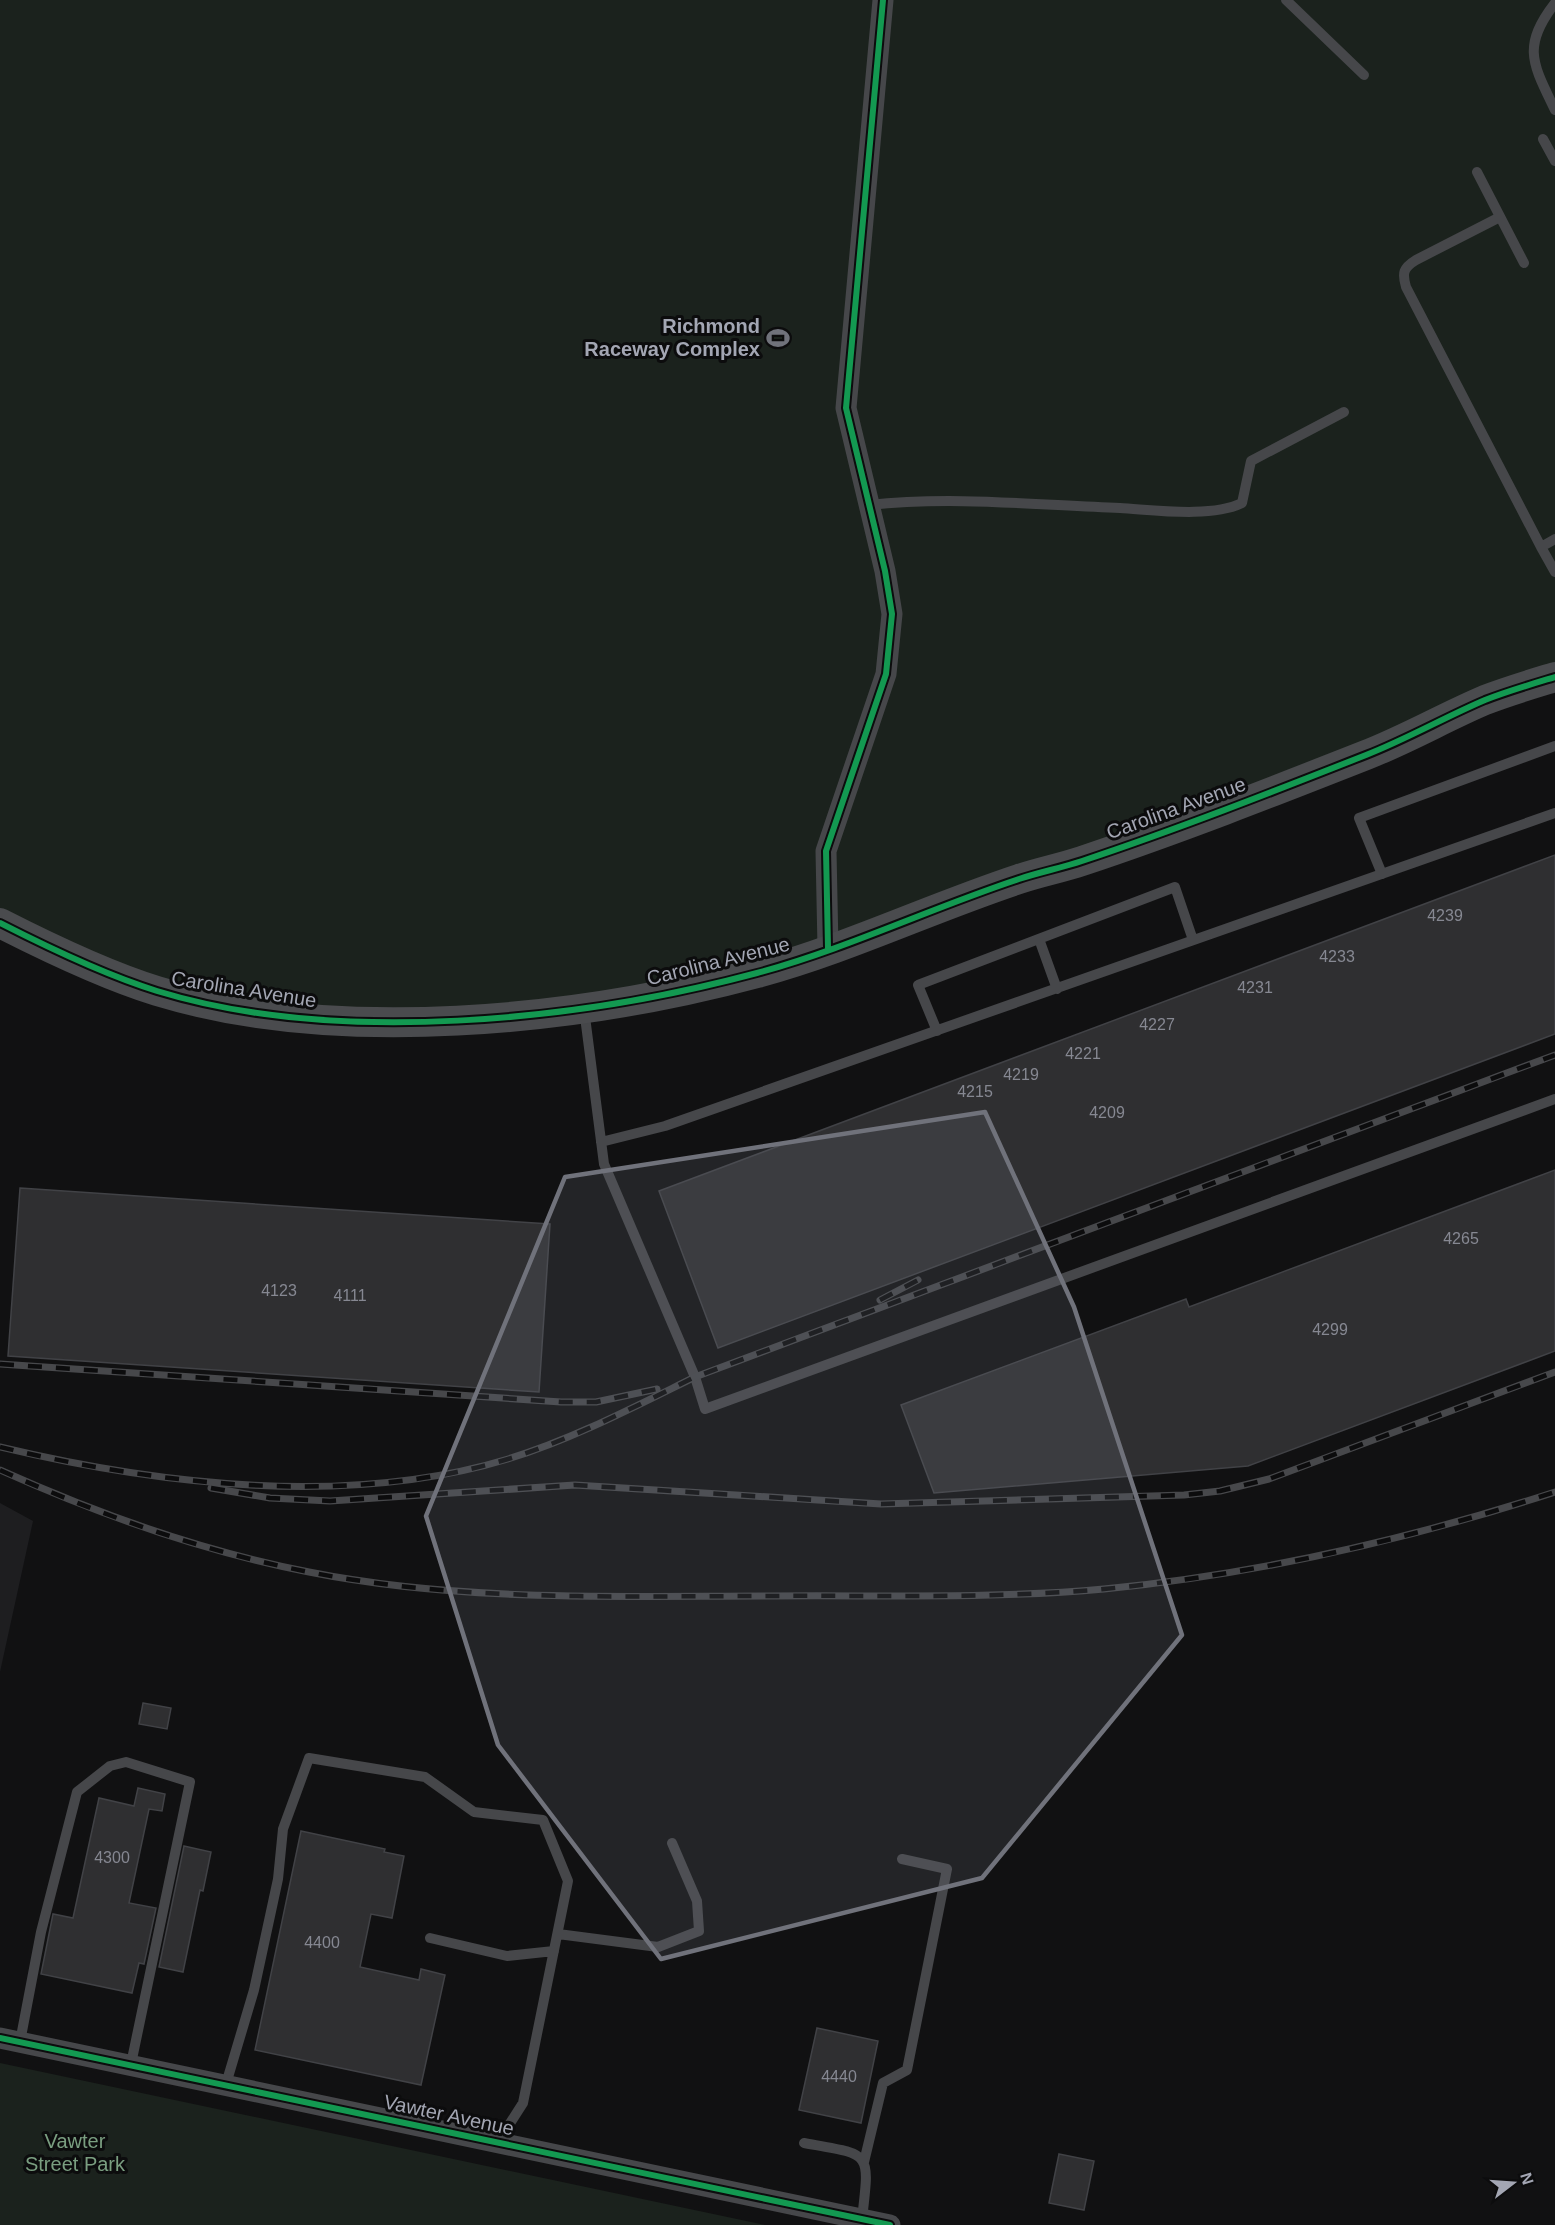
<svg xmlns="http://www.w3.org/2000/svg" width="1555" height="2225" font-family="Helvetica,sans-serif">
<rect width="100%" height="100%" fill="#111112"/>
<path fill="#1e1e20" d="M0,1503L33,1521L0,1672Z"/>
<path fill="#1b221d" d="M0,0H1555V677L828,948L584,1007L255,1011L0,923Z
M0,2063L765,2225H0Z"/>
<path fill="#2f2f31" stroke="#414246" stroke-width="1.5" d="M1555,855V1034L718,1348L659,1191Z
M1555,1170V1351L1248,1466L934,1493L901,1405L1186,1299L1189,1307Z
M20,1188L550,1224L539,1392L8,1356Z
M143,1703L171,1708L167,1729L139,1724Z
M138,1788L165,1794L162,1811L149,1809L129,1903L156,1908L144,1964L139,1963L132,1993L41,1974L53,1914L73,1918L99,1798L134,1806Z
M301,1831L385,1849L384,1852L404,1856L392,1918L371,1914L360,1967L419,1980L421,1969L445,1975L421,2085L255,2050Z
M184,1846L211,1852L203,1891L200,1890L183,1972L159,1967Z
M817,2028L878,2041L861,2123L799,2110Z
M1059,2154L1094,2161L1084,2210L1049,2203Z"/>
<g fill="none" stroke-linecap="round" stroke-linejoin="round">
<path stroke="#46474a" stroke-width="10" d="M1286,0L1364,75
M1555,3C1521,47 1533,64 1555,110
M1543,139L1555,161
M1477,172L1524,263
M1500,217L1416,260C1403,268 1402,273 1406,287L1541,547
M869,505C952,496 1037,505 1120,508C1155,510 1211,518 1242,503L1251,461L1344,412
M1555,539L1541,547L1555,572
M1382,874L1359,818L1555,746
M1039,939L1057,989
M584,1009L604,1164L695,1377L705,1409L1555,1099
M937,1031L918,985L1175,887L1193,940
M601,1142L665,1126L1555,813
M558,1934L658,1947L699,1931L697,1901L672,1843
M430,1938L507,1956L554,1951
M20,2042L41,1932L77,1792L110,1766L126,1762L190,1782L131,2064
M226,2084L254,1990L278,1879L283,1829L309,1758L425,1777L474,1812L543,1820L568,1881L523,2103L498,2142
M804,2143C872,2155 870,2150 862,2219
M864,2162L883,2083L907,2070L947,1869L902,1859"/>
<path stroke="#46474a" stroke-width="21" d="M828,948L826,851L886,674L892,614L885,571L846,408L883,0
M0,2038L890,2225"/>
<path stroke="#4a4b4e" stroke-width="30" d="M0,923C49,948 105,975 157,991C337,1046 578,1021 757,973C846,949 931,908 1019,879C1040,872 1061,868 1082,861C1178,829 1272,792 1366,755C1407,739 1445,717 1485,700C1508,691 1532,684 1555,677"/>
<g stroke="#47484b" stroke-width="7">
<path id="rail" d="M880,1300L918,1280
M0,1364L561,1402H596L657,1389
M0,1447C159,1485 350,1507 508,1459C573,1439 634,1407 695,1377L1555,1055
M0,1470C100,1515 201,1551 309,1572C460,1602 617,1596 770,1596C881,1595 994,1599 1104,1589C1259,1574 1407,1540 1555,1492
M211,1488L270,1498L330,1501L575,1485L881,1504L1184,1495L1220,1491L1269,1479L1555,1372"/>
</g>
<use href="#rail" stroke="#0c0c0d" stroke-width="4.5" stroke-dasharray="14" stroke-linecap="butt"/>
<g stroke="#0c0c0d" stroke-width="10">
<path id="cycleway" d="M0,923C49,948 105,975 157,991C337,1046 578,1021 757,973C846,949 931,908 1019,879C1040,872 1061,868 1082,861C1178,829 1272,792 1366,755C1407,739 1445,717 1485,700C1508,691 1532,684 1555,677
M828,948L826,851L886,674L892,614L885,571L846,408L883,0
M0,2038L890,2225"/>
</g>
<use href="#cycleway" stroke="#139951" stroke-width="6"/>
</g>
<path fill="#70727b" fill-opacity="0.2" stroke="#70727b" stroke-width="4.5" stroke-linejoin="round" d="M985,1112L1074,1307L1182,1635L982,1878L661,1959L498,1745L426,1516L565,1177Z"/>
<defs>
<g id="stadium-bare" transform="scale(1.8)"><path d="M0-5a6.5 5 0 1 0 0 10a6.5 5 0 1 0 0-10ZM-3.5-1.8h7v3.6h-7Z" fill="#70727b" stroke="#0c0c0d" stroke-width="2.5" paint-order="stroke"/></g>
</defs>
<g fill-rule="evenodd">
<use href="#stadium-bare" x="778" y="338"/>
</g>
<g text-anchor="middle" stroke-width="6" stroke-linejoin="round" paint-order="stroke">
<g font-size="16" fill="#868892">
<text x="1445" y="921">4239</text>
<text x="1337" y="962">4233</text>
<text x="1255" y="993">4231</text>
<text x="1157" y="1030">4227</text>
<text x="1083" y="1059">4221</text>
<text x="1021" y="1080">4219</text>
<text x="975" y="1097">4215</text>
<text x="1107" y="1118">4209</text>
<text x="1461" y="1244">4265</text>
<text x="279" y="1296">4123</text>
<text x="350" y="1301">4111</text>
<text x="1330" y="1335">4299</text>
<text x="112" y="1863">4300</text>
<text x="322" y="1948">4400</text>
<text x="839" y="2082">4440</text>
</g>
<g font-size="20" font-weight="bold" fill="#a3a6b3" stroke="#0c0c0d" text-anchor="end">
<text x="760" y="333">Richmond<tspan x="760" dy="23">Raceway Complex</tspan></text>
</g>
<g font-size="20" fill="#a3a6b3" stroke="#0c0c0d">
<text transform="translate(1176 808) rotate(-20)" y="7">Carolina Avenue</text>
<text transform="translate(718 961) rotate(-14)" y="7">Carolina Avenue</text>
<text transform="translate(244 989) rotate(9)" y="7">Carolina Avenue</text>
<text transform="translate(449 2115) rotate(12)" y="7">Vawter Avenue</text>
</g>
<g font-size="20" fill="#7a9e80" stroke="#0c0c0d">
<text x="75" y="2148">Vawter<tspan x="75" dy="23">Street Park</tspan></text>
</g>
</g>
<g transform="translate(1513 2183) rotate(73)" stroke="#0c0c0d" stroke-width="4.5" paint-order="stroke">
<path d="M0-4.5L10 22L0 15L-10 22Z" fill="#a3a6b3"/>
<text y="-9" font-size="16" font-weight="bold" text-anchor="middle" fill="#a3a6b3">N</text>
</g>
</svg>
